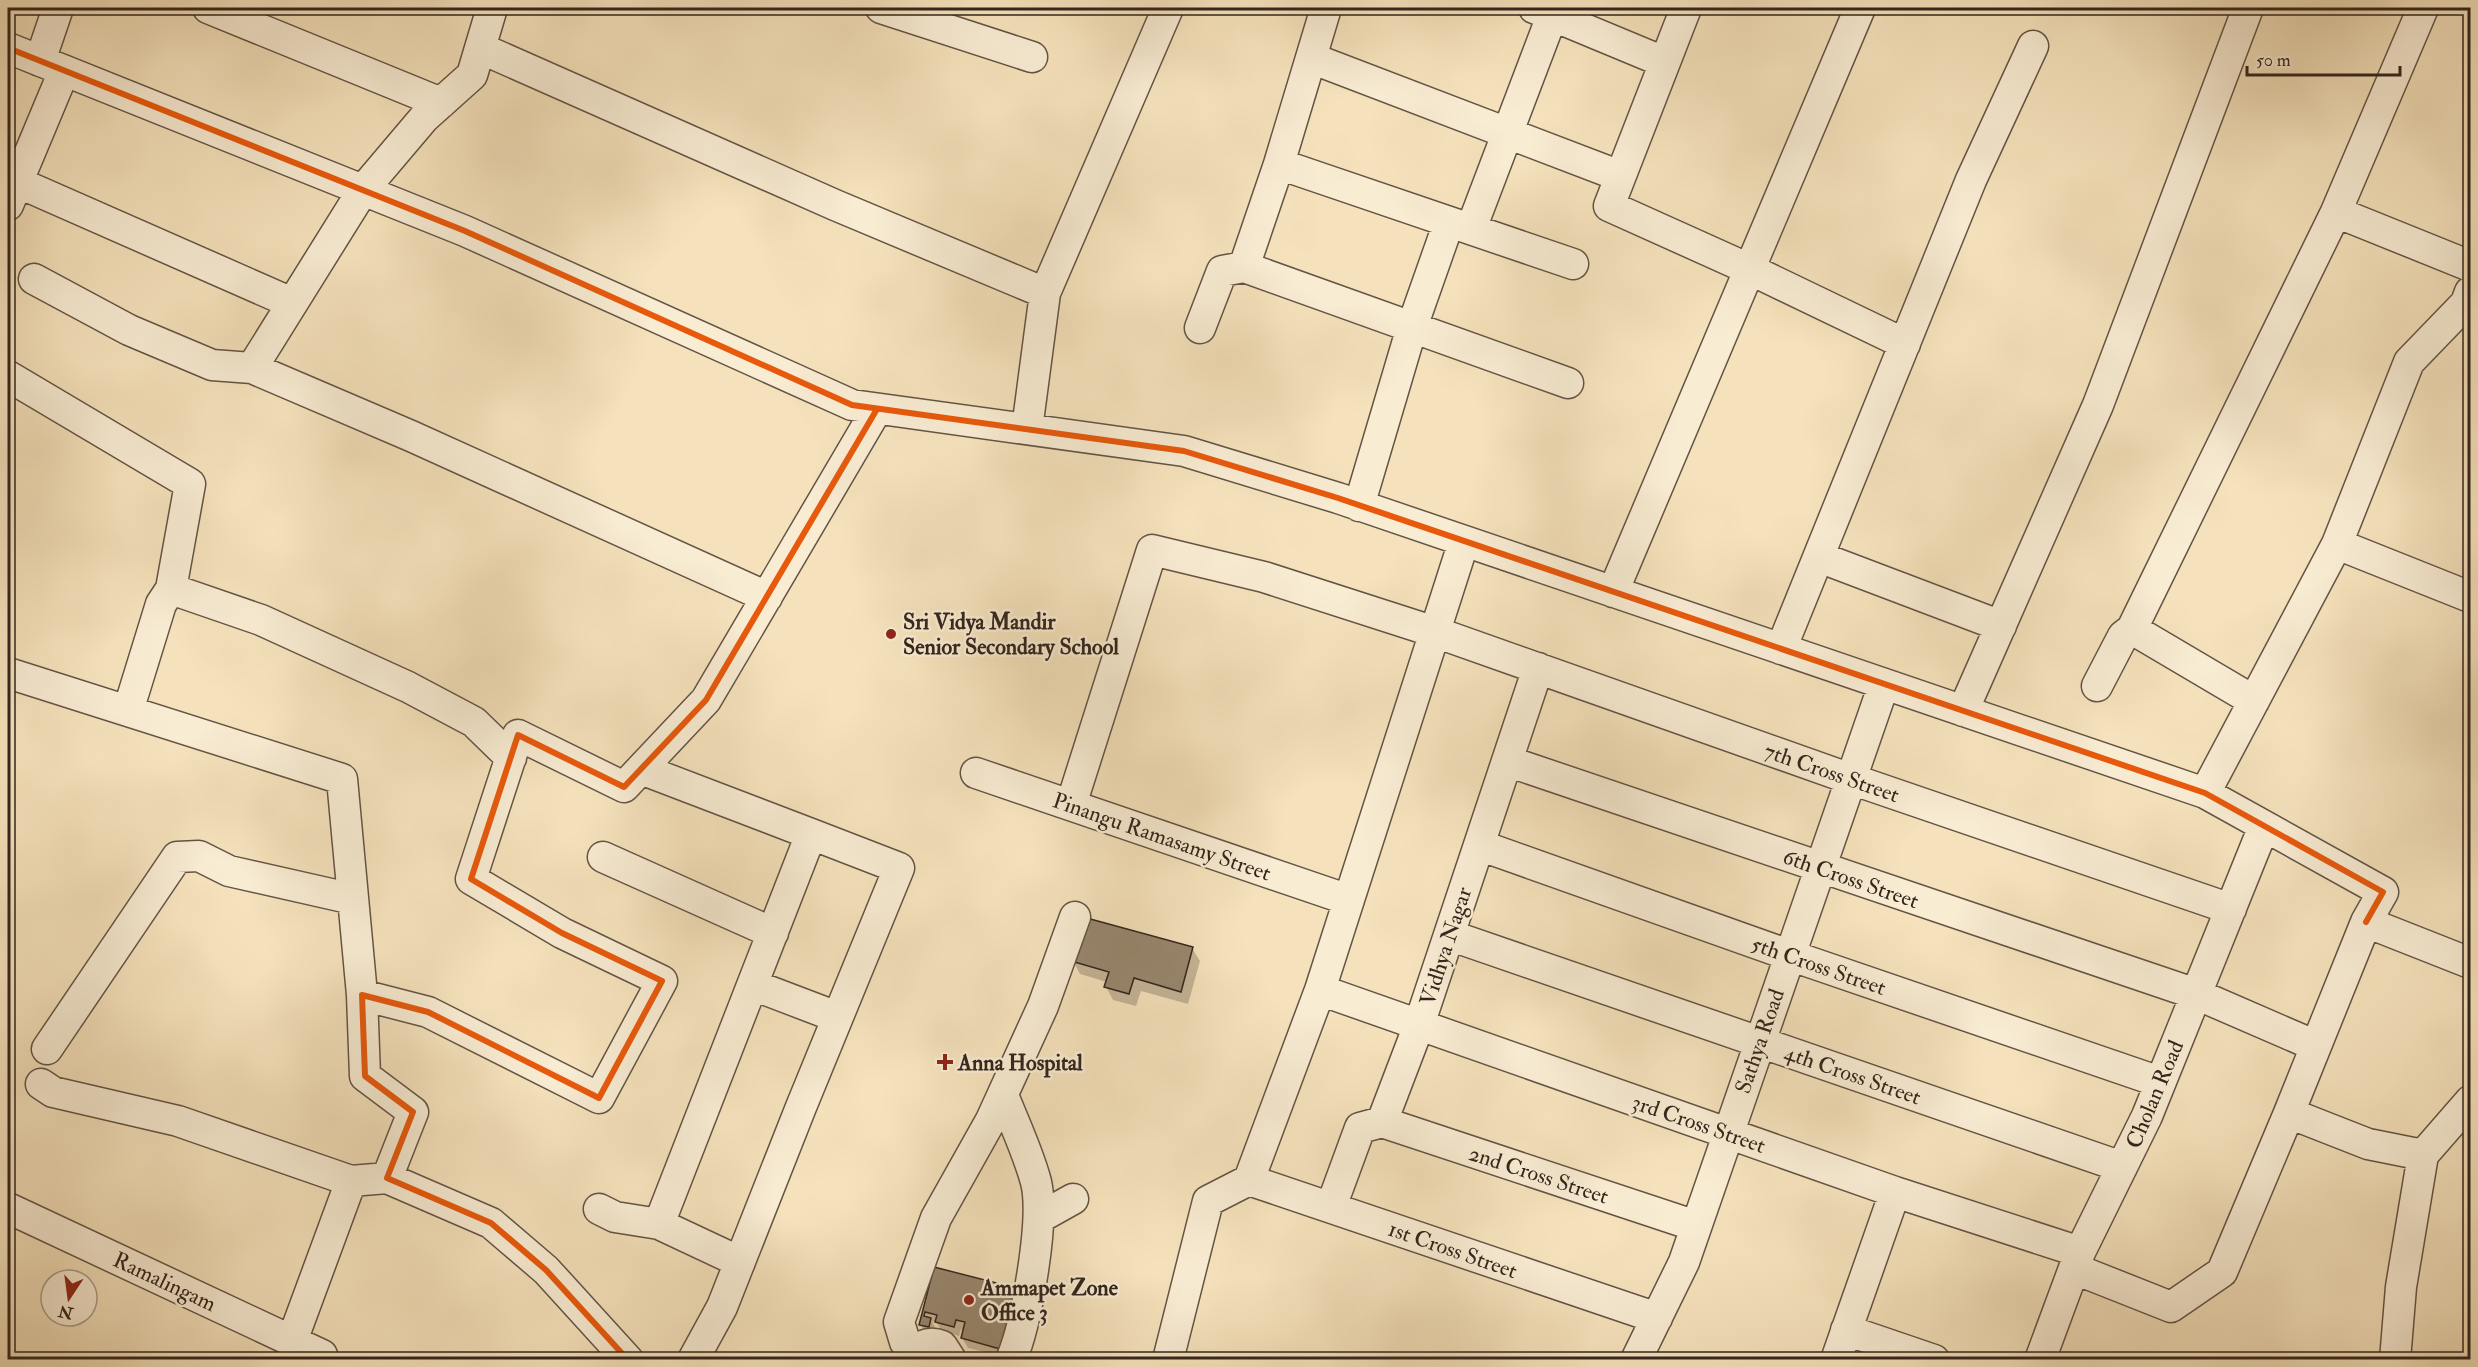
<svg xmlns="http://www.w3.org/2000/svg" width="2478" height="1367" font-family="'IM FELL Double Pica',serif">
<rect width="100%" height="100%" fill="#f5e2bc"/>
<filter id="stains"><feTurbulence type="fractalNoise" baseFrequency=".00333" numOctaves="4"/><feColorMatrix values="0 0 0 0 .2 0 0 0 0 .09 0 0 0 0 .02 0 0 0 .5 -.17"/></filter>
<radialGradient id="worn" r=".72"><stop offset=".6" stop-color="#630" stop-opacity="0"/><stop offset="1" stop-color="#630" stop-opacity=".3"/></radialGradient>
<path fill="#0003" d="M1192,948L1200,961L1188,1004L1141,991L1136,1006L1113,1000L1106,987L1107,982L1080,974L1073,961Z
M1015,1289L1005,1357L968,1348L962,1338L964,1330L961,1329L959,1336L942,1331L937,1323L932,1321L936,1329L934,1336L926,1334L921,1325L928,1319L924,1311Z"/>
<path fill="#98876f" stroke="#33241c" stroke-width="1.5" d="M1083,917L1193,947L1181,992L1134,978L1129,994L1104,987L1109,972L1071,961Z
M934,1267L1016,1288L1000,1349L961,1338L965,1322L956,1320L954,1327L935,1322L937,1315L925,1312L924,1316L931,1318L929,1327L919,1325Z"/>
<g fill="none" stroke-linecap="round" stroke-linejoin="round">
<g stroke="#645444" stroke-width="33">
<path id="minor" d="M208,8L441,103
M492,8L472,75L424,118L363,190L252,368L411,436L767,597
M881,8L1032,57
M1326,8L1279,164L1244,267L1568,383
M1534,8L1664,62
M1686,8L1609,206L1749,269L1905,344
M2423,8L2336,212L2470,266
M8,48L465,231L852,405L1184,451L1338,498L2205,793L2383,892L2366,922
M480,48L835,205L1045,293
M1311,58L1620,176
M40,61L58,8
M1279,164L1573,264
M17,182L292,303
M8,205L64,71
M1471,229L1555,8
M34,279L129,330L212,365L252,368
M2470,292L2466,303L2409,362L2337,544L2470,597
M1200,328L1222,271L1244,267
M8,376L190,484L171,589L161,604L128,711
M1027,429L1045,293L1168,8
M1359,506L1412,327L1449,222
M1819,557L2001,626
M171,589L261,620L408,687L474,722L511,758
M1613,592L1860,8
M2132,629L2254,701
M1781,649L1971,180L2033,46
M8,673L342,779L362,995
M2097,686L2123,636L2132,629L2336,212
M1963,711L2098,405L2248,8
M1507,761L2196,994L2316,1046
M641,769L811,834
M976,773L1349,900
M2205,793L2337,544
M1071,805L1152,550L1264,577L1435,632L1851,779L2231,909
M1479,845L1789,955L2160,1082
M603,857L773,933
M1449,935L2122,1167
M753,985L837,1017
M1320,990L1895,1192L2080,1252
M47,1049L177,857L199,856L229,871L353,899
M41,1084L53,1092L178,1121L351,1181L387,1178
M1003,1095C1014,1123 1028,1152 1036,1182C1045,1219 1027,1323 1011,1360
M1382,1122L1696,1226
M2423,1155L2470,1101
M1249,1180L1657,1318
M1331,1207L1360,1128L1382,1122L1419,1025L1538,668
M8,1208L322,1355
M599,1209L615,1217L659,1224
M1039,1218L1073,1199
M2075,1269L2171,1307L2222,1272L2289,1113
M1846,1330L1934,1360
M292,1341L351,1181
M913,1354L905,1342L899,1322L936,1218L991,1120L1043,1006L1075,917
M628,1360L546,1270L491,1223L387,1178L413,1112L365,1076L362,995L428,1012L599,1098L662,981L562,933L471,879L518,735L624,787L706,700L877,409
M693,1360L722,1307L801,1107L899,868L811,834L659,1224L740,1262
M912,1360C916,1345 929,1341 942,1346L951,1360
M1168,1360L1208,1201L1249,1180L1320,990L1464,541
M1636,1360L1684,1262L1884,684
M1836,1360L1895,1192
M2040,1360L2080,1252L2147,1116L2264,826
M2395,1360L2401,1287L2423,1155L2368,1144L2289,1113L2366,922L2470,963"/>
</g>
<use href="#minor" stroke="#f8ecd3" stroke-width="30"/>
<g stroke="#f8ecd3" stroke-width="10">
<path id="cycleway" d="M8,48L465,231L852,405L1184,451L1338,498L2205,793L2383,892L2366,922
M628,1360L546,1270L491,1223L387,1178L413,1112L365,1076L362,995L428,1012L599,1098L662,981L562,933L471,879L518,735L624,787L706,700L877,409"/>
</g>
<use href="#cycleway" stroke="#e8590c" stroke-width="6"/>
</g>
<g fill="#8f2418" stroke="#f8ecd3" stroke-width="2">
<circle cx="891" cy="634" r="6"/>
<path d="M942 1053h6v6h6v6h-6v6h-6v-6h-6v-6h6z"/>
<circle cx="969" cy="1300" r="6"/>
</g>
<g text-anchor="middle" stroke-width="5" stroke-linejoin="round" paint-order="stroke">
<g font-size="22" font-weight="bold" fill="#33241c" stroke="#f8ecd3" text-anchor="start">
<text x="903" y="629">Sri Vidya Mandir<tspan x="903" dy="25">Senior Secondary School</tspan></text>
<text x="958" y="1070">Anna Hospital</text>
<text x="981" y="1295">Ammapet Zone<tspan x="981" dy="25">Office 3</tspan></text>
</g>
<g font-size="22" fill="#33241c" stroke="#f8ecd3">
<text transform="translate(1832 772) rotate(19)" y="8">7th Cross Street</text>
<text transform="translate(1162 836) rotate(19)" y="8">Pinangu Ramasamy Street</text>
<text transform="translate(1851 878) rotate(19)" y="8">6th Cross Street</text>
<text transform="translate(1445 946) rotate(-72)" y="8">Vidhya Nagar</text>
<text transform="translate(1819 965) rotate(19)" y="8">5th Cross Street</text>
<text transform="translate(1759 1041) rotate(-71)" y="8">Sathya Road</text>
<text transform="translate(1853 1074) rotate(19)" y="8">4th Cross Street</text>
<text transform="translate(2154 1094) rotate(-67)" y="8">Cholan Road</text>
<text transform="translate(1699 1123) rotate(19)" y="8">3rd Cross Street</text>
<text transform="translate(1539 1174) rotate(18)" y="8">2nd Cross Street</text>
<text transform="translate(1453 1249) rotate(19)" y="8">1st Cross Street</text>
<text transform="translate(165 1281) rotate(25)" y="8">Ramalingam</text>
</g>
</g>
<rect width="2478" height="1367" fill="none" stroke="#f5e2bc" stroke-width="30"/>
<rect x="9" y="9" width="2460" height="1349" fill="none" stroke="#33241c" stroke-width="3"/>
<rect x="15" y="15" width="2448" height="1337" fill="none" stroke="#33241c" stroke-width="1.5"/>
<g transform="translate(69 1298) rotate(193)"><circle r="28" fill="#f8ecd3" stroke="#a99c8a" stroke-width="1.5"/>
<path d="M0-4.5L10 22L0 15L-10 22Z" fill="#8f2418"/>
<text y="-9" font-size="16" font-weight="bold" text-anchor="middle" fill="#33241c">N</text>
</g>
<path d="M2247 66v9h153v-9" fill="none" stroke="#33241c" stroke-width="3"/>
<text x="2256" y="66" font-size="18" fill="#33241c" stroke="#f8ecd3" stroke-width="4.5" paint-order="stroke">50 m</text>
<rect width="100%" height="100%" filter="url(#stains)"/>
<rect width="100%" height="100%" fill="url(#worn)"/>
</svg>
